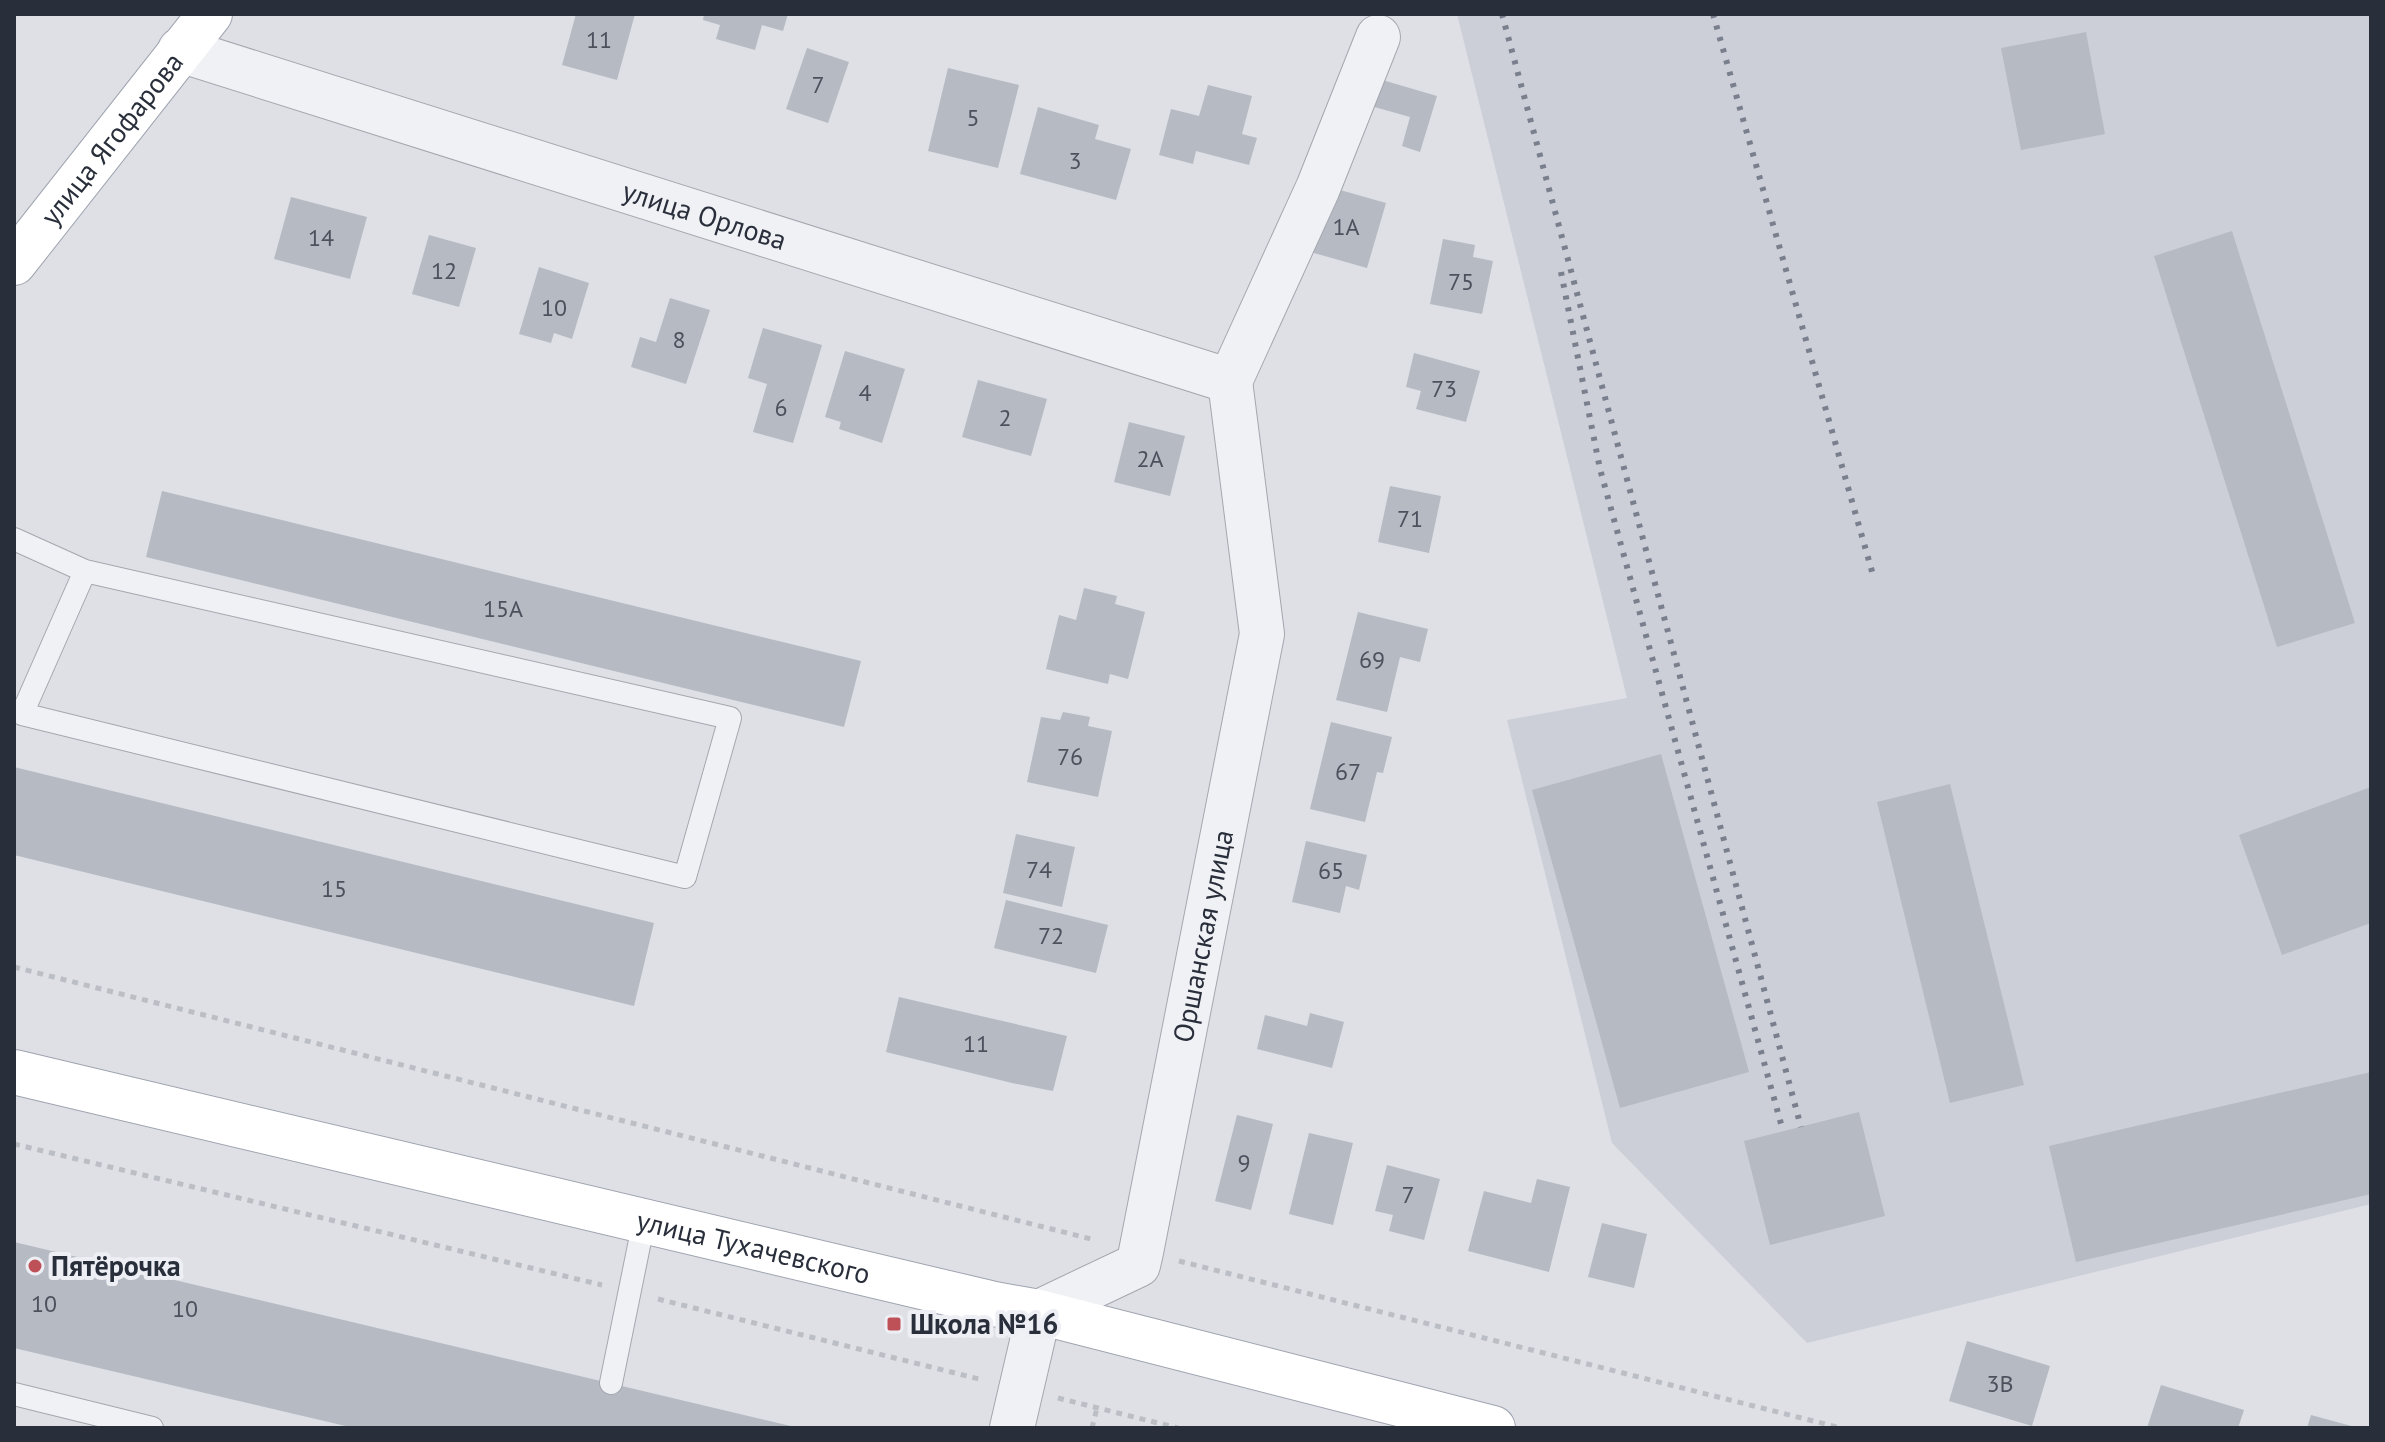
<svg xmlns="http://www.w3.org/2000/svg" width="2385" height="1442" font-family="'PT Sans',sans-serif">
<rect width="100%" height="100%" fill="#dee0e6"/>
<path fill="#cccfd7" d="M1457,14H2371V1204L1807,1343L1612,1143L1507,720L1627,698Z"/>
<path fill="#b6bac2" d="M576,14H635L617,80L562,65Z
M704,14H788L783,31L762,25L755,50L716,39L720,25L703,20Z
M2086,32L2105,134L2021,150L2001,48Z
M807,48L849,62L828,123L786,109Z
M948,68L1019,85L998,168L928,151Z
M1379,79L1437,96L1420,152L1402,146L1410,117L1371,106Z
M1208,85L1252,96L1242,134L1257,138L1249,165L1196,151L1193,164L1159,155L1171,109L1199,116Z
M1038,107L1099,125L1095,139L1131,149L1116,200L1020,174Z
M1326,186L1386,203L1367,268L1307,251Z
M291,197L367,217L350,279L274,259Z
M2232,231L2355,623L2277,647L2154,256Z
M429,235L476,248L459,307L412,294Z
M1443,239L1475,245L1473,257L1493,261L1482,314L1430,304Z
M539,267L589,283L572,339L554,333L551,343L519,334Z
M670,298L710,310L686,384L631,367L640,337L656,342Z
M763,328L822,345L793,443L753,432L767,384L748,378Z
M845,351L905,369L882,443L839,429L841,422L825,417Z
M1414,353L1480,371L1466,422L1416,409L1421,391L1406,387Z
M978,380L1047,399L1031,456L962,437Z
M1129,422L1185,436L1170,496L1114,482Z
M1390,486L1441,496L1429,553L1378,542Z
M162,491L861,661L844,727L146,557Z
M1084,588L1117,596L1115,604L1145,612L1128,679L1110,674L1108,684L1046,669L1059,615L1076,620Z
M1358,612L1428,629L1420,662L1400,657L1387,712L1336,700Z
M1063,712L1090,717L1088,726L1112,731L1098,797L1027,782L1041,717L1060,720Z
M1331,722L1392,737L1383,773L1377,772L1365,822L1310,809Z
M1661,754L1749,1072L1620,1108L1532,790Z
M14,767L654,923L634,1006L14,855Z
M1950,784L2024,1085L1950,1103L1877,802Z
M2371,787V923L2282,955L2239,835Z
M1016,834L1075,847L1062,907L1003,893Z
M1306,841L1367,855L1359,890L1346,886L1340,913L1292,902Z
M1006,900L1108,925L1096,973L994,948Z
M899,997L1067,1036L1053,1091L1012,1083L886,1052Z
M1310,1013L1344,1022L1332,1068L1257,1049L1265,1015L1307,1026Z
M2371,1072V1194L2076,1262L2049,1146Z
M1859,1112L1885,1216L1770,1245L1744,1141Z
M1237,1115L1273,1124L1251,1210L1215,1201Z
M1309,1133L1353,1143L1333,1225L1289,1214Z
M1387,1165L1440,1179L1424,1240L1389,1231L1393,1215L1375,1211Z
M1537,1179L1570,1187L1549,1272L1468,1251L1484,1191L1531,1203Z
M1602,1223L1647,1234L1634,1288L1588,1277Z
M14,1242L795,1427V1428H354L14,1348Z
M1967,1341L2050,1366L2032,1426L1949,1401Z
M2161,1385L2244,1410L2238,1428H2147Z
M2311,1415L2355,1427V1428H2307Z"/>
<g fill="none" stroke-linecap="round" stroke-linejoin="round">
<g stroke="#a4a7af" stroke-width="24">
<path id="service" d="M14,539L85,571L22,714L685,877L730,718L85,571
M611,1383L644,1221
M14,1394L152,1428"/>
</g>
<g stroke="#a4a7af" stroke-width="46">
<g id="minor">
<path id="s1" d="M180,50L1230,381"/>
<path d="M1230,381L1318,188L1378,37"/>
<path id="s2" d="M1012,1428L1039,1312L1138,1265L1141,1252L1262,634L1230,381"/>
</g>
</g>
<g stroke="#9fa4b0" stroke-width="46">
<g id="primary">
<path id="s3" d="M14,263L210,14"/>
<path id="s4" d="M14,1072L994,1304L1039,1312L1493,1428"/>
</g>
</g>
<path stroke="#bcbec5" stroke-width="5" stroke-dasharray="6 6" stroke-linecap="butt" d="M14,967L1095,1240
M14,1144L602,1285
M1179,1261L1841,1428
M658,1299L983,1380
M1058,1398L1178,1428
M1092,1428L1097,1408"/>
<use href="#service" stroke="#f0f1f5" stroke-width="22"/>
<use href="#minor" stroke="#f0f1f5" stroke-width="44"/>
<use href="#primary" stroke="#fff" stroke-width="44"/>
<path stroke="#797f8d" stroke-width="6" stroke-dasharray="4 8" stroke-linecap="butt" d="M1502,14L1801,1127
M1713,14L1873,575
M1561,272L1600,469L1783,1131"/>
</g>
<g fill="#be5058" stroke="#edeff4" stroke-width="3">
<circle cx="35" cy="1266" r="8"/>
<rect x="886" y="1316" width="16" height="16" rx="4"/>
</g>
<g text-anchor="middle" stroke-width="8" stroke-linejoin="round" paint-order="stroke">
<g font-size="24" fill="#4c515d">
<text x="599" y="48">11</text>
<text x="818" y="93">7</text>
<text x="973" y="126">5</text>
<text x="1075" y="169">3</text>
<text x="1346" y="235">1А</text>
<text x="321" y="246">14</text>
<text x="444" y="279">12</text>
<text x="1461" y="290">75</text>
<text x="554" y="316">10</text>
<text x="679" y="348">8</text>
<text x="1444" y="397">73</text>
<text x="865" y="401">4</text>
<text x="781" y="416">6</text>
<text x="1005" y="426">2</text>
<text x="1150" y="467">2А</text>
<text x="1410" y="527">71</text>
<text x="503" y="617">15А</text>
<text x="1372" y="668">69</text>
<text x="1070" y="765">76</text>
<text x="1348" y="780">67</text>
<text x="1039" y="878">74</text>
<text x="1331" y="879">65</text>
<text x="334" y="897">15</text>
<text x="1051" y="944">72</text>
<text x="976" y="1052">11</text>
<text x="1244" y="1171">9</text>
<text x="1408" y="1203">7</text>
<text x="44" y="1312">10</text>
<text x="185" y="1317">10</text>
<text x="2000" y="1392">3В</text>
</g>
<g font-size="28" fill="#292e3b" stroke="#edeff4">
<text dy="10" stroke="none"><textPath href="#s3" startOffset="158">улица Ягофарова</textPath></text>
<text dy="10" stroke="none"><textPath href="#s1" startOffset="550">улица Орлова</textPath></text>
<text dy="10" stroke="none"><textPath href="#s2" startOffset="564">Оршанская улица</textPath></text>
<text dy="10" stroke="none"><textPath href="#s4" startOffset="760">улица Тухачевского</textPath></text>
</g>
<g font-size="28" font-weight="bold" fill="#292e3b" stroke="#edeff4" text-anchor="start">
<text x="51" y="1276">Пятёрочка</text>
<text x="910" y="1334">Школа №16</text>
</g>
</g>
<rect width="2385" height="1442" fill="none" stroke="#292e3b" stroke-width="32"/>
</svg>
